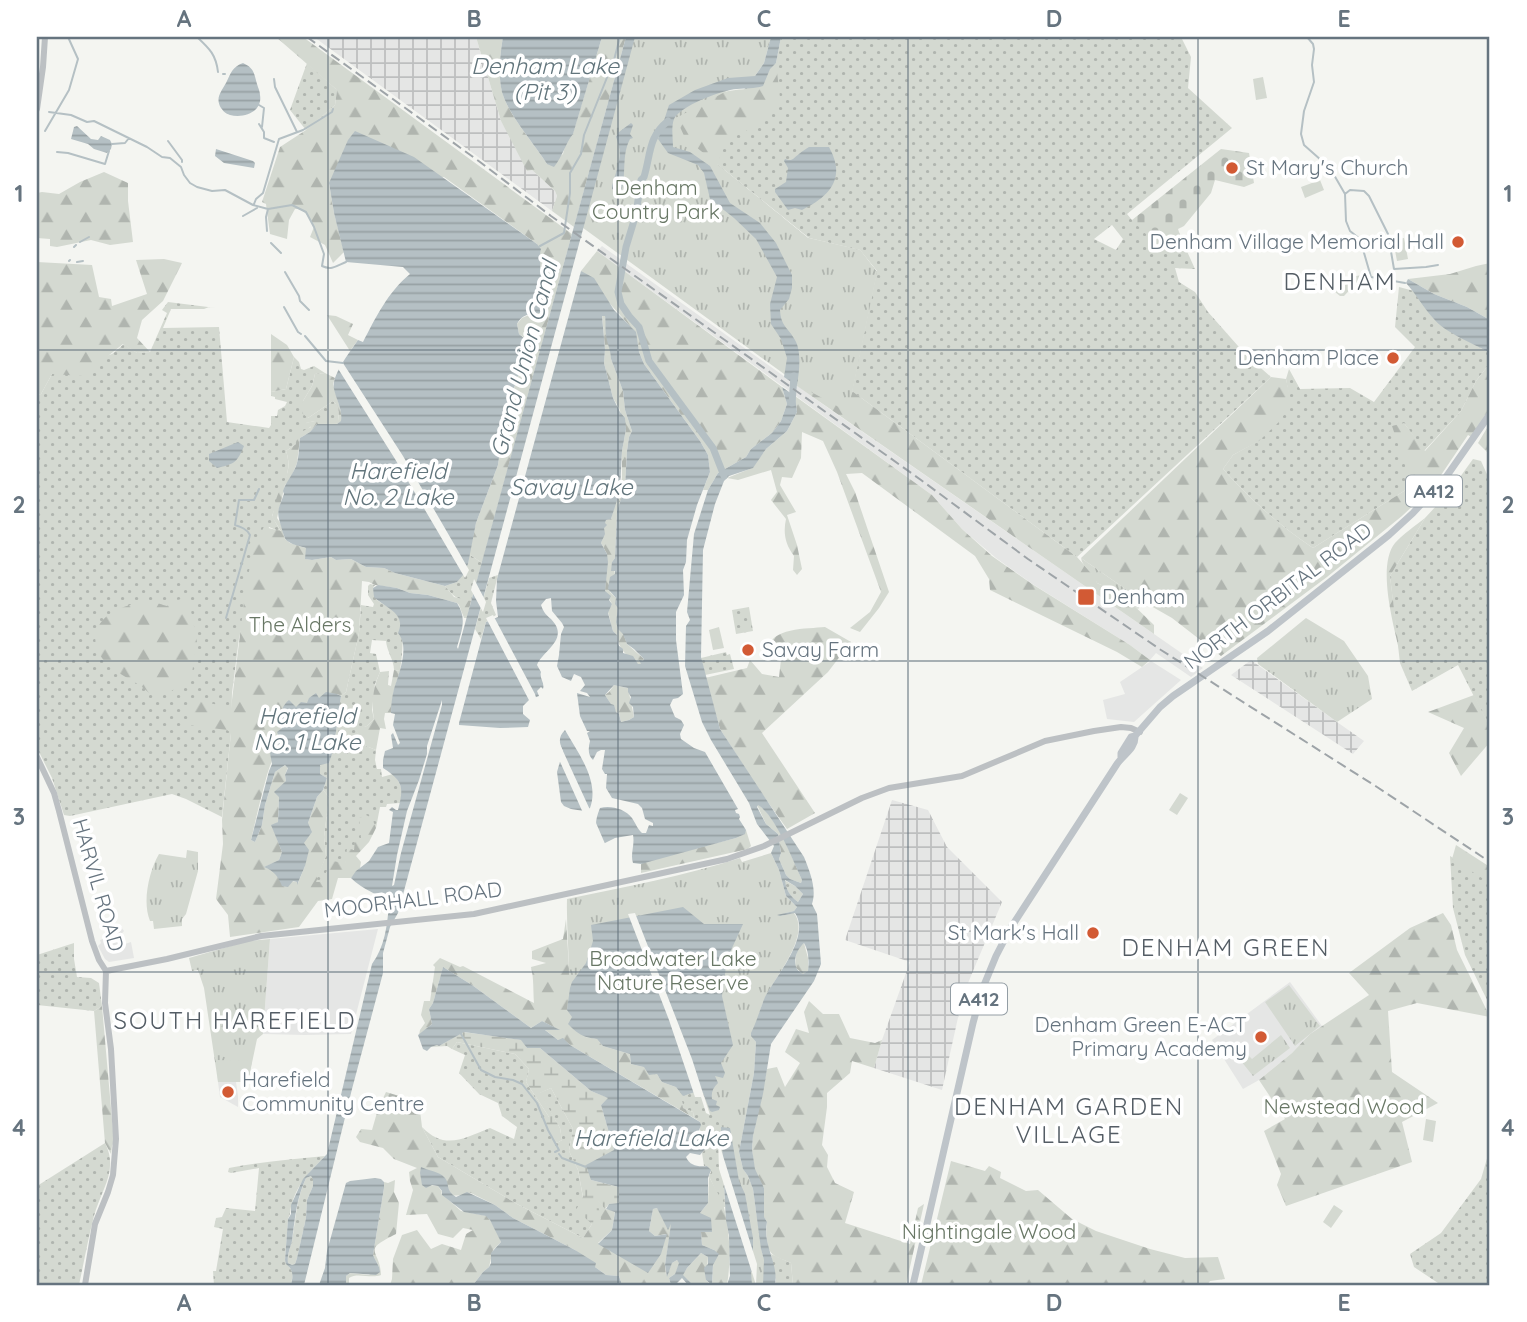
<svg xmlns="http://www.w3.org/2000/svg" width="1527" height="1322" font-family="Quicksand,sans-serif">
<defs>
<pattern id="industrial-grid" width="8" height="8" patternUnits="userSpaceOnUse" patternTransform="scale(1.75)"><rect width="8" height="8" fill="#e5e6e5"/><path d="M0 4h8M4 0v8" fill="none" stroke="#bdbfbf"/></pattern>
<pattern id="grass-dots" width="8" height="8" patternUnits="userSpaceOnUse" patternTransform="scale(1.75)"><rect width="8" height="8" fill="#d4d9d1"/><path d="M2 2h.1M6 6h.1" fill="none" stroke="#b0b5af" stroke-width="1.8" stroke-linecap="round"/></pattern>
<pattern id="forest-firs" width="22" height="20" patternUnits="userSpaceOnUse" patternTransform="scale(1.75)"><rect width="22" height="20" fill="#d4d9d1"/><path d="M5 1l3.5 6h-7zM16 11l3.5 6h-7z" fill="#b0b5af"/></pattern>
<pattern id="wetland-marsh" width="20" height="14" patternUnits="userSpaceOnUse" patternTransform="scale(1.75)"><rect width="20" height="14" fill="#d4d9d1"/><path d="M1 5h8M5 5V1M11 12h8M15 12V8" fill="none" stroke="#b0b5af"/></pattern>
<pattern id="cemetery-stones" width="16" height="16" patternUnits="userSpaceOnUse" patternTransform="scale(1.75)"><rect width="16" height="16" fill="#d4d9d1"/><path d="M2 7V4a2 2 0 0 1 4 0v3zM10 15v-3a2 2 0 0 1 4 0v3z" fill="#b0b5af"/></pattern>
<pattern id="park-tufts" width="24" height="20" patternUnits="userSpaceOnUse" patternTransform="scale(1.75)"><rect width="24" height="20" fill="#d4d9d1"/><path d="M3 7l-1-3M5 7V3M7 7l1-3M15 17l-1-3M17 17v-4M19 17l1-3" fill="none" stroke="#b0b5af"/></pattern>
<pattern id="water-rules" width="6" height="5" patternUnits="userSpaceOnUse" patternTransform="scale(1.75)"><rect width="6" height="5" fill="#b5c0c4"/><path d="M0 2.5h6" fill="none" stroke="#97a1a4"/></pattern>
</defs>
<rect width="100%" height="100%" fill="#f4f5f1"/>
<path fill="#e5e6e5" d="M602,246L831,410L1203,668L1191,677L1156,653L1150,660L1130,645L1031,583L996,558L962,529L932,495L597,251Z
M1151,661L1181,680L1134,722L1107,719L1103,700L1125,694L1120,682Z
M121,927L124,931L117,939L122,945L131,942L134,958L109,962L105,959L98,946L101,943L100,940L108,937Z
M378,929L351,1034L305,1035L263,1034L270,939Z
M1290,982L1322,1026L1310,1034L1292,1053L1259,1080L1243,1089L1212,1040Z
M218,1082H236L238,1096V1107L220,1097Z"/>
<path fill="url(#industrial-grid)" d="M314,37H476L501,121L532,170L555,191L557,196L552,211Z
M1251,660L1337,722L1364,741L1353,754L1231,675Z
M892,800L928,810L947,847L1002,902L963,995L942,1090L874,1068L882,1040L910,962L845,940Z"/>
<path fill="url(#grass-dots)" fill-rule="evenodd" d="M781,37H1181L1191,57L1188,88L1232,128L1127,214L1132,220L1176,242L1181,238L1195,269L1175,268L1179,282L1195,292L1208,312L1246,355L1271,377L1077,557L852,391L877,271L860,250L809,238L685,138L776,63ZM1112,225L1123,239L1116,250L1094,239Z
M307,63L337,90L335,105L306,130L290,110Z
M1362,275V277L1344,296H1340L1330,288L1335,283L1352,278V280L1356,276Z
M1399,287L1414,291L1435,320L1464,339L1490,353V363L1476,381L1461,411L1424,451L1404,423L1412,486L1313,548C1278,524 1251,500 1223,469L1233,455L1258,441L1290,401L1286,379L1289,369L1300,389L1350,388L1374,402L1415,347L1395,327Z
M168,302L216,308L209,307L204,309H171L163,328L219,327L227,422L269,428L271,425V416H277L278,410L285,406L287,402L275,399V397L271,396V392L286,389L294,357L299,362L301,369L304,370L314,366L325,373L315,374L312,386L303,401L308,418L333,401C340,407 339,412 338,421H315L306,423L311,426L297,441L296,444L286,451C294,472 279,496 272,516L281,532L269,527L239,638L232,693L231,733L222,817L186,799L172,794L70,816L64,815L52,778L37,748V395L41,394L52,374L112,354L124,344L137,353L150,352L167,313L162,310Z
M1473,459L1481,461L1490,481V728L1458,665L1412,691L1400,663L1390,576L1425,518L1450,491Z
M469,554L482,563L471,601C457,600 453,596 445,586L457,582L468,564Z
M498,575L491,603L496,615L486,622L481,639L475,629L489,578Z
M370,584L375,585L373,588L377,600C382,604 392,608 396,613C406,624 402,657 400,671L394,670C394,660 387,652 386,641L372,640L370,653L376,654L380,672L375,684L372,710L374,719L367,726L356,730L366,746L376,750L375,760L377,769H381L382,777L393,774C402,784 403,791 400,803L387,804L386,807H380L376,828L373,825L361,838L345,863L321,882H315L326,856L324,837L329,797L323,790L327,778L320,774V764L329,763L334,746L328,743L332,739H335L341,696L346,692L359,633L361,605L373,607L374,604L368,595V586Z
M749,607L753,631L736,634L732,610Z
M726,652L727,655L730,654L734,669L705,675L701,658Z
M1450,856L1490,880V1006L1465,955L1453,908Z
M784,880L795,886L803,894L798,902C789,896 787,890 784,880Z
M74,943V959L77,977L91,978L99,983L102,1006L94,1011L37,1005V955Z
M457,1042L515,1054L529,1069L526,1082L549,1117L557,1143L562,1140L560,1128L539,1093L551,1088L573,1129L569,1151L578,1170L583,1198L592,1224L583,1238L517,1204L438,1157L422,1127C445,1151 464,1138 490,1128L514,1139L517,1127L502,1116L498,1103L479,1094L459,1073L465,1055L452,1049Z
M695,1092L704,1093L751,1184L761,1242L763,1285L721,1127L725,1207H723L709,1176L711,1172L707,1166H704L702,1153L706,1148L697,1137L700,1129V1122L694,1118L693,1112L683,1108L682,1101H687L683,1096Z
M1490,1098V1285H1441L1414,1267L1410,1254L1441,1233L1481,1179L1488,1155Z
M105,1143C119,1170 101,1190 94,1216C88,1239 84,1262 79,1285H37V1186Z
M325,1156C310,1172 299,1181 292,1203C290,1209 291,1213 288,1219L285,1260L293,1273L291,1285H214L213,1271H216L223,1229L214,1227L216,1218L222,1217L226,1208L255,1211L259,1168L231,1173L228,1172L229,1168C261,1162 293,1159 325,1156Z
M311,1176L313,1178V1186L307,1200L306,1218L297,1258L295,1264L292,1265L288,1263C287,1254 290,1249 292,1241C296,1218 296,1200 306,1178Z
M771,1254L791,1263L793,1285H775L776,1281Z"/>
<path fill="url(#forest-firs)" d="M276,37H303L572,234L482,563L469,554L476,523L498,465L500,450L501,421L515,385L525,353L530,349L529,341L519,334L517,324L522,318L545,308L544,295L547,291L548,280L540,269L537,244L444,177L329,183L334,213L344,252L333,263L325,245L310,237L314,227C309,219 306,208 295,209L289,220L287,239L270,234L266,204L262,202L280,147L306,130L335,105L337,90Z
M476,37H503C500,55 497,80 504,98C514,122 533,142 547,164L563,154L566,142L573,133L602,37H626L574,227L552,211L557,196L555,191L532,170L527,171L501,121Z
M776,63L780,98L752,128L727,140L717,164L808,238L860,250L877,272L852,391L1077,557L1096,578L1097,583L1123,595L1154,625V634L797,386L799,369L674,119C702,99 720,88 755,89Z
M104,172L128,183V201L133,242L110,245L91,240L57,247L50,246V239L37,238V193L42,192L59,194L80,182Z
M597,251L782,387L787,404L781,421L772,433L751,449L746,457L718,473L708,490H703L710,472L708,455L700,441L644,364L639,352L635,332L581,271Z
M164,259L182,263L163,301L142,320L137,338L150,352L137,353L123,344L83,376L52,374L41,394L37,395V262L92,265L99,297L111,299L112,306L147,294L136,260Z
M1490,263V320L1467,307L1434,294L1408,279L1450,274L1476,266Z
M327,315L336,316L353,324L348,335L358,340L350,351Z
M602,315L605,316L607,325L606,332L612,355L611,359L623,391L625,410L632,431L629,437L627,451L625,487L617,511L615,558L612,562L615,574L610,592L616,598L618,608L617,615L627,644L644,659L641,664H638C627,656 618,649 617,635L613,631L608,612L612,604L605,591L607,554L601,543C605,536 602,527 606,520L611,519L622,478V451L626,429L619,408L613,398L604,363L605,348Z
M271,334L287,345L294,357L286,389L271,392Z
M1490,363V413L1473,438L1468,435L1433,487L1402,516L1327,577L1221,656L1172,618L1144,602L1081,558L1271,377L1286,379L1291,401L1281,420L1259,441L1233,455L1223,469C1251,500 1278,524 1313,548L1412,486L1392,426L1404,423L1425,451L1461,411L1476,381Z
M325,373L335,378L333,384L342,415V421L337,424H317L310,432L300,438L297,463L290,480L285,485L277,518L281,524L285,539L290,543L306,548V559L312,560L331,557L336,560L351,559L366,567L384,568L395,573L445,586L454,597L471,601L467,618H464L459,605L457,603L428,595L410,593L397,588L375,585L369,582L362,581L359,633L346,692L341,696L337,694C316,699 298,706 280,717C284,740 273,754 267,775C261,797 256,818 251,840L255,842L262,825L265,805L275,772L285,765L288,767L285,775L286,781L279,797L278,822L272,826L282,852L279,860L265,867L274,871L279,879L297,882L298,883L305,866L304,843L308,823L317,797L323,790L329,797L324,837L326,856L316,882H321L332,861L345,863L347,848L354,850L355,840L361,838L359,818L366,815L372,818L376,828L369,842L356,856L361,862L360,868L351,878H338L332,899L318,901L299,927L230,937L228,915L216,899L223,844L222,820L231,733L227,730L188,725L190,703L201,701L231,708L246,586L255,542L264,527L281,531L272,517C274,510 275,501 278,494C286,479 292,468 286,451L296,444L295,435L311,427L305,423L315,421H338C339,412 340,407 333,401L308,418L302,413L303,401L312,386L315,374Z
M795,396L932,495L962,529L992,556L1032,584L1130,645L1150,660L1142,667L1117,652L990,590L989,579L975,556L862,473L846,474L855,492L889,592L879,608L860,632L850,628L870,612L881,592L837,472L823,441L802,432L801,458L792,478L782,477L780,485L796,512L787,515L797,545L802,569L797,575L793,570L794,556C785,544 783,533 786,519L771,500L777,492L771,470L738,480L727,478L752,468L766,449L787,431L797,412Z
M1490,423V455L1478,443Z
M1425,518L1390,576L1399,649C1393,623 1377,565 1395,543C1403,534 1415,526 1425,518Z
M182,599L189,601L197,641L192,673L184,682L170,692L150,694C136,679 114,675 102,658C83,629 108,609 135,604C140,603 146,602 151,602C157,602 162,605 167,606L173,601Z
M825,627L851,642L828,672L762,733L815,813L787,829L758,788L720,729L705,678L747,668L750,660L762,674L779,677L782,651L768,650C770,627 807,629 825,627Z
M394,670L400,671L394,690L391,713H385L384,719L386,729L380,728L376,750L366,746L355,729L367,726L374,719C371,703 373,687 380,672L389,671L388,685L391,686Z
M614,685L628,688L634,717L629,720L621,722L619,714L616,712L605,695L609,692Z
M1474,695L1490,728V742L1461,776L1449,753L1464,728L1428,712Z
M757,805H759C778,820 792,857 802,880L801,883L790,879L786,875L779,859L781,853L778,834L766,824Z
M746,830L751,846L748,849L641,873V864L643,862L736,838L744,834Z
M1456,845L1490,867V883L1452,859Z
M1443,913L1451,925L1457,950L1490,1017L1417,1003L1388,1011L1392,1072L1438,1103L1402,1122L1412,1162L1286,1206L1277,1185L1281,1174L1264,1131L1285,1119L1259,1080L1292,1053L1310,1034L1369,995L1349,973L1410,928Z
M566,919L572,1017L586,1037L597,1039L603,1046L630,1054L631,1064L644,1067L657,1074L662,1082L676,1087L688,1101H682L683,1108L693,1112L694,1118L570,1045L563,1039L558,1040L544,1029H557L542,1021L531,1028L472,985L443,967L433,1003L429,1009L432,1024L419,1035L420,1030L425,1023L421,1015L424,1001H430L435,967L433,965L440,958L460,967L463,966L534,1003C533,990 534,979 531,967L546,963L532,959V951L563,939Z
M804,943L808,958V971L803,974L795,967C796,958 795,948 804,943Z
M809,1001L823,1014H839L850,1038L875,1043L882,1040L874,1068L852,1061L850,1073L827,1093V1107L822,1145L828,1155L827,1167L835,1183L854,1192L845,1223L910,1244L918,1208L924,1204L906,1285H793L791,1263C778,1257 768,1257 767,1240C766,1234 766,1229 767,1222L764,1217V1188L755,1173L752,1149L753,1136L767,1069L777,1067L785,1087L800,1063L785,1052L796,1029L809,1033L804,1012Z
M102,1006L114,1142L112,1146L111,1154L105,1143L94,1011Z
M386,1092L419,1102L422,1127L438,1157L517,1204L583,1238L592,1224V1228V1197L590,1190L605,1209L615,1211L612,1230L598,1243L664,1242L666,1234L655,1236L649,1231L653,1209L657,1208L672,1220L665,1265L666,1275L672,1263L677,1260L680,1263L675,1274L669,1278L671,1285H622L619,1276L606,1275L595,1267L575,1250L513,1218L495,1205L471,1193C455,1196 450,1200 446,1181L421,1168L422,1182L429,1185L438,1186L442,1192L441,1193L461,1211L487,1216L496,1229L501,1242L493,1250L489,1267L483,1272L473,1285H390L392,1279L393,1259L402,1235L417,1230L431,1249L442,1244L461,1250L466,1234L473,1230L463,1228L453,1238L438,1234L427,1214L406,1215L413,1190L410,1181L409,1172L417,1168L394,1159L383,1148L360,1142L356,1137L361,1129L372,1130L378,1109Z
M951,1161L985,1171L989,1166L1001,1172L1000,1178L1026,1191L1038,1190L1072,1219L1096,1231L1150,1249L1185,1258L1218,1257L1225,1279L1210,1281L1207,1285H921Z
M709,1176C714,1188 723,1199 725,1212C730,1235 731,1262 727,1285H712L714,1250L702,1245L701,1232H712L700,1213L708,1203Z
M395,1180L394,1192L399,1203L396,1234C360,1252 380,1248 381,1275C370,1279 358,1272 349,1278V1285H346V1276L350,1273L369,1275L379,1267L373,1255L384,1188V1182L388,1183Z
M701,1253L708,1257L706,1280L711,1285H693L682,1275L687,1268Z"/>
<path fill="url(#wetland-marsh)" d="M463,1032L522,1040L527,1048H540L591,1091L609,1098L601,1105L614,1150L591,1180L619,1187V1203L609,1204L605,1209L597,1200L601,1219L592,1229V1224L576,1210L583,1197L578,1170L569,1151L573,1129L551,1088L540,1093L560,1128L562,1140L557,1143L546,1124L549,1117L526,1082L529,1069L515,1054L457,1042L452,1049L447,1046L431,1047L437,1045L439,1046Z"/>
<path fill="url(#cemetery-stones)" d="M1221,149L1249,153L1254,183L1244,187L1215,180L1211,193L1184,226L1178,229L1181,238L1165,253L1132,220Z"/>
<path fill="url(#park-tufts)" d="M630,37H771L764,63L755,76L676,118L685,138L808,238L860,250L877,272L848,412L802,387L579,225Z
M1081,558L1144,602L1138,609L1123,595L1097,583C1094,573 1082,567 1081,558Z
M1306,618L1344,641L1368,676L1372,699L1337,722L1258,664L1257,658Z
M187,850L198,852V871L186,914L182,919V926L154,929L153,921H150C142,902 149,871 159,854L186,858Z
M771,853L779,870L786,896L797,907L794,911L786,913L780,916L794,913C811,935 776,976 766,996C759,1010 757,1024 753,1038L756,1042L754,1073L739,1152L743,1169L748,1176L753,1189L761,1249L764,1259V1282L763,1285H727L730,1276L729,1235L726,1220L721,1127L713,1112L710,1111L704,1093L698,1094L695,1092L683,1096L676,1087L662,1082L657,1074L649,1075L644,1067L631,1064L630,1054L603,1046L597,1039C582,1037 578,1034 568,1024L572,1017L567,1010C572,973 566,936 567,899C625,887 684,876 740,858L742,862Z
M270,939L263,1034L257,1039L248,1082H218L204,988L198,970L192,971L189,958L248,941Z
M1289,985L1320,1026L1295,1046L1265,1002Z
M1281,1035L1290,1048L1253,1076L1241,1061L1248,1055L1252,1059Z"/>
<path fill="#d4d9d1" d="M1263,77L1267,98L1256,100L1253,79Z
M1320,180L1324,190L1305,198L1301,187Z
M1404,238L1408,259L1397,261L1393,240Z
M719,627L724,648L713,650L709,630Z
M1180,793L1188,798L1177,815L1169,810Z
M217,1060L252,1061L248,1082H218Z
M1426,1119L1436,1121L1433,1142L1423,1140Z
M1334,1205L1343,1211L1331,1228L1323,1222Z"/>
<path fill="url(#water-rules)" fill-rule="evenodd" d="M503,37H602L573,134C565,144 563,156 554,167L547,164C533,142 514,122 504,98C497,81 500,55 503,37Z
M626,37H635L398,913L390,927L383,953V973L352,1089L304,1285H291C293,1277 294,1270 286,1264L285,1260L288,1219L291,1214V1205L303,1179L327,1154L372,964C385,946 387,926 389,905C379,893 362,890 351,878L356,871L369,861L378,847L389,843L393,812L389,810L392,807L396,810H398C404,787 403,781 383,768V760L385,751L393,748L391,735L393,733L398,745L400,743L393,725L395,714L391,713C391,705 392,697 394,689C399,673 410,647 398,633C407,613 385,608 374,597L373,588L378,585L397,588L410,593L428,595L457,603C467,618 462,630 457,647L458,649ZM442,700V705L401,853L394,885L392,886L397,855L407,811L419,780L427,754V746ZM311,1176L313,1179V1186L307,1200L306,1218L297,1258L295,1264L292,1265L288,1263C287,1254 290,1249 292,1241C295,1218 296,1200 306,1178Z
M771,37H781L776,63L770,69L763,86C754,89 746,88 737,89C722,90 680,106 674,119C671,127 673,139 673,147L690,152L710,166L730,203L760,223L776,243L792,275V288L789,299L780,310C781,327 788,327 795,340C802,352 799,372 797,386L784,377L787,358L781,339L771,324L770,304L777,277L756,239L734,218L710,199L704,173L698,165L668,153L658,139L669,105L695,90L728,78L755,76L764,63Z
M243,63C254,68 254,73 257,84C258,88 260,91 260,95C263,112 243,119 230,115C225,113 224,112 221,108C215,98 221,92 226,83C231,73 232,67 243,63Z
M631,123L633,125L630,134L633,138L630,139C621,156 627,175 621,192L618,193L612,189V186C617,168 624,155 616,137L619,132Z
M77,126L91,139L98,140L101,136L110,140L112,144L111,149L107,153L94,149L88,144L71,139L74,127Z
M355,131L414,157L537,244L541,249C539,256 541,261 540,268L545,272L550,284L544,296L545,308L543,312C533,315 523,312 517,324L519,334L531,344L530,349L525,353L515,385L501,420L500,450L498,465L476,523L468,564L464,574L457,582L445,586L395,573L384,568L366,567L351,559L336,560L331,557L312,560L305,559L306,548C301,546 293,545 289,542C284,539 285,537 283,533C277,511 276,515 284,494L283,491C286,481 294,474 297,463C299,456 299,446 300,438L310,432L317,424H337L341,421C343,410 336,399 334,389C331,375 351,351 358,340L363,342C376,317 388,292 410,274L403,267L346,262L334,213L329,183L348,140Z
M809,147H829L830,149C846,179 829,197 802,210L795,208L788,210L775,192V189L786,182L788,168L784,161L785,159C793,162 793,158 799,154C802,151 806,149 809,147Z
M216,149L253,161L255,163L254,168L224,163L215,156Z
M581,271L594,278L614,310L636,332L639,352L644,364L700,441L708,455L710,472L697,505L687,540L686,562L683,570L684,595L676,612V640L683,694L678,698L673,699L670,705L675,717L681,720L684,725L680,734L681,739L694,748L705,752L738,809L735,810L736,813L739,814L740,817L739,819L746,830L745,834L736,838L641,864L633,863C630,854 635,845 633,835L615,838L601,845C595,831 594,822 600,808C611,805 625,809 632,818C636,824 637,828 642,833H646L649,825L653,826V823L645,819L642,808L638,804L612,798L606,788L607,774H605L602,769L605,750H601L597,752L593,760C588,756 588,748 590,741L587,733L590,731H587L580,716L577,693L590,697L587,693L580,691L585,685L581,677L574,674L571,681L562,677L557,666L559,655L561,634L564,627L562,623L552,611L551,598L546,599L541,605C545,617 550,616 555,624C566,641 542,652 537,665L541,672C539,678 545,683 543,689L541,687L537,691L539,696L529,700L523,706V714L530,720L528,727L500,728L459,725V723L486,622L498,617L496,601L497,579ZM602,316H605C606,323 605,328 606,335C607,343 611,351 611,359L623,391L625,410L632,431L629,437L627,451L625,487L617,511L615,558L612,562L611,571H615V574L610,577L608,589L616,598L615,604L618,608L616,622L618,629L623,634L627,644L634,649L644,659L643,661L639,660L641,664H638L633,656L623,653V649L618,645L617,635L613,631L608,613L612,604L609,600L611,596L605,591L608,562L607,554L601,543L605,534L604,528L607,525L605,523L606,520L611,519L620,491L622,451L626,429L625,418L620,412L613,398L604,363L605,349ZM614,685L628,688V692L631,697L629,703L633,707L634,717L629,720L621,722L619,714L616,712L614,705L611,704L605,695Z
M1408,279L1434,294L1467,307L1490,320V353C1473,343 1445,333 1433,318C1423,307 1416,294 1406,283Z
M782,387L795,396L797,412L787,431L766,449L753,468L729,476L724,481L715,504L703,550L701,657L720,729L804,857C810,872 817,889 812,904L817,914L821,964L814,981L771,1044L763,1094L753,1136L752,1149L755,1169L764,1188V1217L767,1222C762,1245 779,1263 775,1285H763L764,1260L761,1249L753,1189L748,1176L743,1169L739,1152L754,1073L756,1042L751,1036V1033C757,1021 760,1009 765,997C776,976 811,936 795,913L780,916L777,915L794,911L797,907L786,896L779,870L771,853L774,846L757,824L749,803L711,740L702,722L685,666L686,626L690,620L687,612L694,534L708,490L718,473L746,457L751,449L772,433L781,421L787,404ZM758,805C775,815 793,860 802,880L801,883L790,879L786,875L779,859L781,853L778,834L766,824L757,807ZM785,880L795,886L803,894L798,902C790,896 786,890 785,880ZM804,943C809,951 809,962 808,971L803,974C790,968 795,951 804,943Z
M238,442L244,446C237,463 234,464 217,468L209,461V454Z
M326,692L337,694L341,696L335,739H332L329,743L335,745L329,763L320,765V774L327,778L323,790L317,797L308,823L312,832L304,843L309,850L305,866L297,885V882L293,881L288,887L282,886C278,876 274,871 264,867L279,860L282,852L271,825L278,822L279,797L274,792L286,781L285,775L288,768L285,765L275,772L265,805L262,825L255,842L251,840L269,771L272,764L270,753L278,746L280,739L277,732L282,728C280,718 280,707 289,700L296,707L301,702L307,703L309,698L316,693L319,698Z
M565,730C578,753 600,781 590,808L584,811L571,809L564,806L561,802L557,772L563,751C559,743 558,737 565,730Z
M683,907L704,924H743L727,959L722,996L733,1045L721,1063L725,1073L723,1078L715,1076L718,1083C713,1088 711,1092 712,1099L717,1101L716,1105L720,1107L719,1110L712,1112L710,1111L703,1093L698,1094L695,1092L683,1096L676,1087L662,1082L657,1074L649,1075L644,1067L631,1064L630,1054L603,1046L597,1039C582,1037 578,1034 568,1024L572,1017L567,1010L570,988L572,982L586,963L593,941L591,925Z
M443,967L472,985L531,1028L542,1021L560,1030H545L558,1040L563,1038L570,1045L700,1122L701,1125L697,1136L706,1141V1148L700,1155L690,1153L686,1157C690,1166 698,1167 707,1166L711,1170L708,1178V1203L700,1213L711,1218L712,1232H701L702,1245L714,1250L719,1254L713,1265L712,1285L706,1280L704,1268L708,1264V1257L701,1253L687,1268L683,1275L693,1285H688L682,1278L675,1285H671L669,1278L675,1274L679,1263L677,1260L672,1263L667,1277L665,1265L671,1224L668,1230L657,1208L653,1209L649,1231L655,1236L667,1234L661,1254L648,1273L598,1244L612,1230L615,1212L606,1209L609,1204L619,1203V1187L591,1180L586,1165L614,1150L601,1105L608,1098L591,1091L540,1048H527L521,1040L464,1032L439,1046L437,1045L431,1047L427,1051L423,1049L418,1035L432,1024L429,1009L433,1003Z
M721,1127L730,1128L739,1181L745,1194L753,1238V1271L751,1272L752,1285H727L730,1276L729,1235L726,1220Z
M421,1167C427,1170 440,1172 444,1177C451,1184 444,1189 456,1197L467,1192L495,1205L513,1218L575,1250L596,1263L595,1267L606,1275L619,1276L622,1285H473L483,1272L489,1267L491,1263V1253L501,1242L490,1220L486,1216L464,1212L442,1195V1191L438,1186L432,1185L426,1188L422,1185L420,1173Z
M375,1178L381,1179L384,1182V1188L373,1255L379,1267L380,1272L376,1275L350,1273L346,1276V1285H319L325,1268L327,1251L346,1183L350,1181Z"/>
<path fill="#f4f5f1" d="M341,360L403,456L461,556L469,570L465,578L395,459L337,367Z
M474,579L486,602L483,612L471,590Z
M493,615L535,694L537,701L531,704L486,618Z
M557,738L591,812L585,814L584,815L557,755L559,751L556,744Z
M593,816L606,846L602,848L598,847L592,834Z
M635,913L692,1059L710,1115L706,1113L701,1097H695L669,1020L628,914Z
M718,1140L757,1264L756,1285L719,1169Z"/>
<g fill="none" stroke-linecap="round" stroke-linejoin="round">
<path stroke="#b5c0c4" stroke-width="2" d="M197,37C210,49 216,55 218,72
M1307,37L1313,44L1314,49L1312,65L1314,82L1304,111L1301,134L1304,145L1330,168L1345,194L1346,221L1350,231L1360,239L1371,277L1405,283
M223,74H225
M274,79L275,87L297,132
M259,105L264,108L262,127
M49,112L71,115L87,122L94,121L147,147L162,157L170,158L181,167L184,175L190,183L197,187L212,191L225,190L253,205L268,209L292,205L306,212L314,227L324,254L322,266C332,271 338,265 346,262
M259,124L264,132V138L274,142
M45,131L69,90L78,59L68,37
M168,141L182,160V162
M112,144L125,143L129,138
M57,152L68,153L105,164L109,151
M1345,194L1350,190L1364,191L1369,196L1388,234L1394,269L1426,267L1438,265
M254,204L256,199L263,193L279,139L303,130L332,112L333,109
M243,216L257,208
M267,231L266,217L268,209
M80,242L89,237
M271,243L281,253
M540,246L564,233L570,193V173L581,154L584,135L614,60L620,37
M74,247L76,245
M69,261L70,260
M77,262L83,261
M285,272L299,296L300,301L309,310
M284,307L298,332L301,334
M305,336L326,361L343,363
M226,618L250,535C247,529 241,527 235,525L239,500H254L259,489
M460,1032L481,1070L495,1077L513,1080L522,1084L537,1103L548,1130L559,1150L555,1152
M559,1154L562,1158L586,1167"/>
<path stroke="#b5c0c4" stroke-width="7" d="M668,121C648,137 651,154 644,177L641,180L636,214L626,247L618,292L621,304L629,316L639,327L649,361L713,448L724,476
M792,403L794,376"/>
<path stroke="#bcc0c3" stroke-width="6" d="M37,109L43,67L45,37
M37,757L54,793L59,811L92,941L99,960L106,971L105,1003L111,1049L116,1139L113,1175L108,1192L95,1224L85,1285
M106,971L167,959L261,936L474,914L727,859L764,846L862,798L889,788L962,776L1045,741L1094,731L1121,727L1131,728L1140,732"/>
<path stroke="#bec4c9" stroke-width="7" d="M1121,757V753L1131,737L1135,736L1160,707L1173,696L1268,631L1389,535L1413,513L1446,477L1490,414
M913,1285L973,1023L982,990L996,956L1010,929L1117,764C1123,755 1136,748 1135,736"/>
<path stroke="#9ea4a8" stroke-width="2" stroke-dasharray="10 5" stroke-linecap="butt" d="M307,37L480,162L551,216L921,480L1028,559L1161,650L1377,787L1490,862"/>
</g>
<path fill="none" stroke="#66747f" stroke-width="2" stroke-opacity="0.55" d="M328,37V1285M618,37V1285M908,37V1285M1198,37V1285M37,350H1490M37,661H1490M37,972H1490"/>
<g fill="#d25a34" stroke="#fff" stroke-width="2.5">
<circle cx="1232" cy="168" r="7"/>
<circle cx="1458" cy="242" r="7"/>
<circle cx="1393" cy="358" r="7"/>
<rect x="1077" y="588" width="18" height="18" rx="3.5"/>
<circle cx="748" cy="650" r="7"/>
<circle cx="1093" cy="933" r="7"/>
<circle cx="1261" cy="1037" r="7"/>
<circle cx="228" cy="1092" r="7"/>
</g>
<g text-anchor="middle" stroke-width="7" stroke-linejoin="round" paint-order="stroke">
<g fill="#fff" stroke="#949ea5" stroke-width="2">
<rect x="1406" y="475.5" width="56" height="31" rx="5"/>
<rect x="951" y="983.5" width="56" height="31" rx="5"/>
</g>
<g font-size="19" font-weight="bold" fill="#66747f">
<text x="1434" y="498">A412</text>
<text x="979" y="1006">A412</text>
</g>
<g font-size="21" fill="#66747f" stroke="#fff" text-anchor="start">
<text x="1246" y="175">St Mary's Church</text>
<text x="1444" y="249" text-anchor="end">Denham Village Memorial Hall</text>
<text x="1379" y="365" text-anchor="end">Denham Place</text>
<text x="1102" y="604">Denham</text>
<text x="762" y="657">Savay Farm</text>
<text x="1079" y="940" text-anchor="end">St Mark's Hall</text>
<text x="1247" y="1032" text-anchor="end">Denham Green E-ACT<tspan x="1247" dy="24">Primary Academy</tspan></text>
<text x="242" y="1087">Harefield<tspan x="242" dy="24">Community Centre</tspan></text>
</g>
<g font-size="21" fill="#687765" stroke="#fff">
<text x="656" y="195">Denham<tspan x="656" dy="24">Country Park</tspan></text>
<text x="300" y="632">The Alders</text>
<text x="673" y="966">Broadwater Lake<tspan x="673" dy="24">Nature Reserve</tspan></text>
<text x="1344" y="1114">Newstead Wood</text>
<text x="989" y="1239">Nightingale Wood</text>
</g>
<g font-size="21" fill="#66747f" stroke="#fff">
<text transform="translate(1278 596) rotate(-37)" y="7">NORTH ORBITAL ROAD</text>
<text transform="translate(98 885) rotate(74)" y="7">HARVIL ROAD</text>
<text transform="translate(413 900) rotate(-7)" y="7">MOORHALL ROAD</text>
</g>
<g font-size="23" font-style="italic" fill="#62757c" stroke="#fff">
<text x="545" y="74">Denham Lake<tspan x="545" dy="26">(Pit 3)</tspan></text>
<text transform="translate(524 359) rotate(-75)" y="8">Grand Union Canal</text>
<text x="398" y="479">Harefield<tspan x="398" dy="26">No. 2 Lake</tspan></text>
<text x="571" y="495">Savay Lake</text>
<text x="307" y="724">Harefield<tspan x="307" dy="26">No. 1 Lake</tspan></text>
<text x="651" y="1146">Harefield Lake</text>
</g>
<g font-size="24" letter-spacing="2" fill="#545d65" stroke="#fff">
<text x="1340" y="290">DENHAM</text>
<text x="1226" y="956">DENHAM GREEN</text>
<text x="235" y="1029">SOUTH HAREFIELD</text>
<text x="1069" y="1115">DENHAM GARDEN<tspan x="1069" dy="28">VILLAGE</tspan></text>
</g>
</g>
<rect width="1527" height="1322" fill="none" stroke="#ffffff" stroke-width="77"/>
<rect x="38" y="38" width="1450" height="1246" fill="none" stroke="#66747f" stroke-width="2.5"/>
<g font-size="23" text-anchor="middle" font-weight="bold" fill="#66747f">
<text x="184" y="27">A</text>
<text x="474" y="27">B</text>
<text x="764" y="27">C</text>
<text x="1054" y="27">D</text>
<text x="1344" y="27">E</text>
<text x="19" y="202">1</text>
<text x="1508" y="202">1</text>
<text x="19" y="513">2</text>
<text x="1508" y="513">2</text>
<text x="19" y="825">3</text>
<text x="1508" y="825">3</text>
<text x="19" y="1136">4</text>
<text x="1508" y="1136">4</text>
<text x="184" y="1311">A</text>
<text x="474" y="1311">B</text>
<text x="764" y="1311">C</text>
<text x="1054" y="1311">D</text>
<text x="1344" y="1311">E</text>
</g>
</svg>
